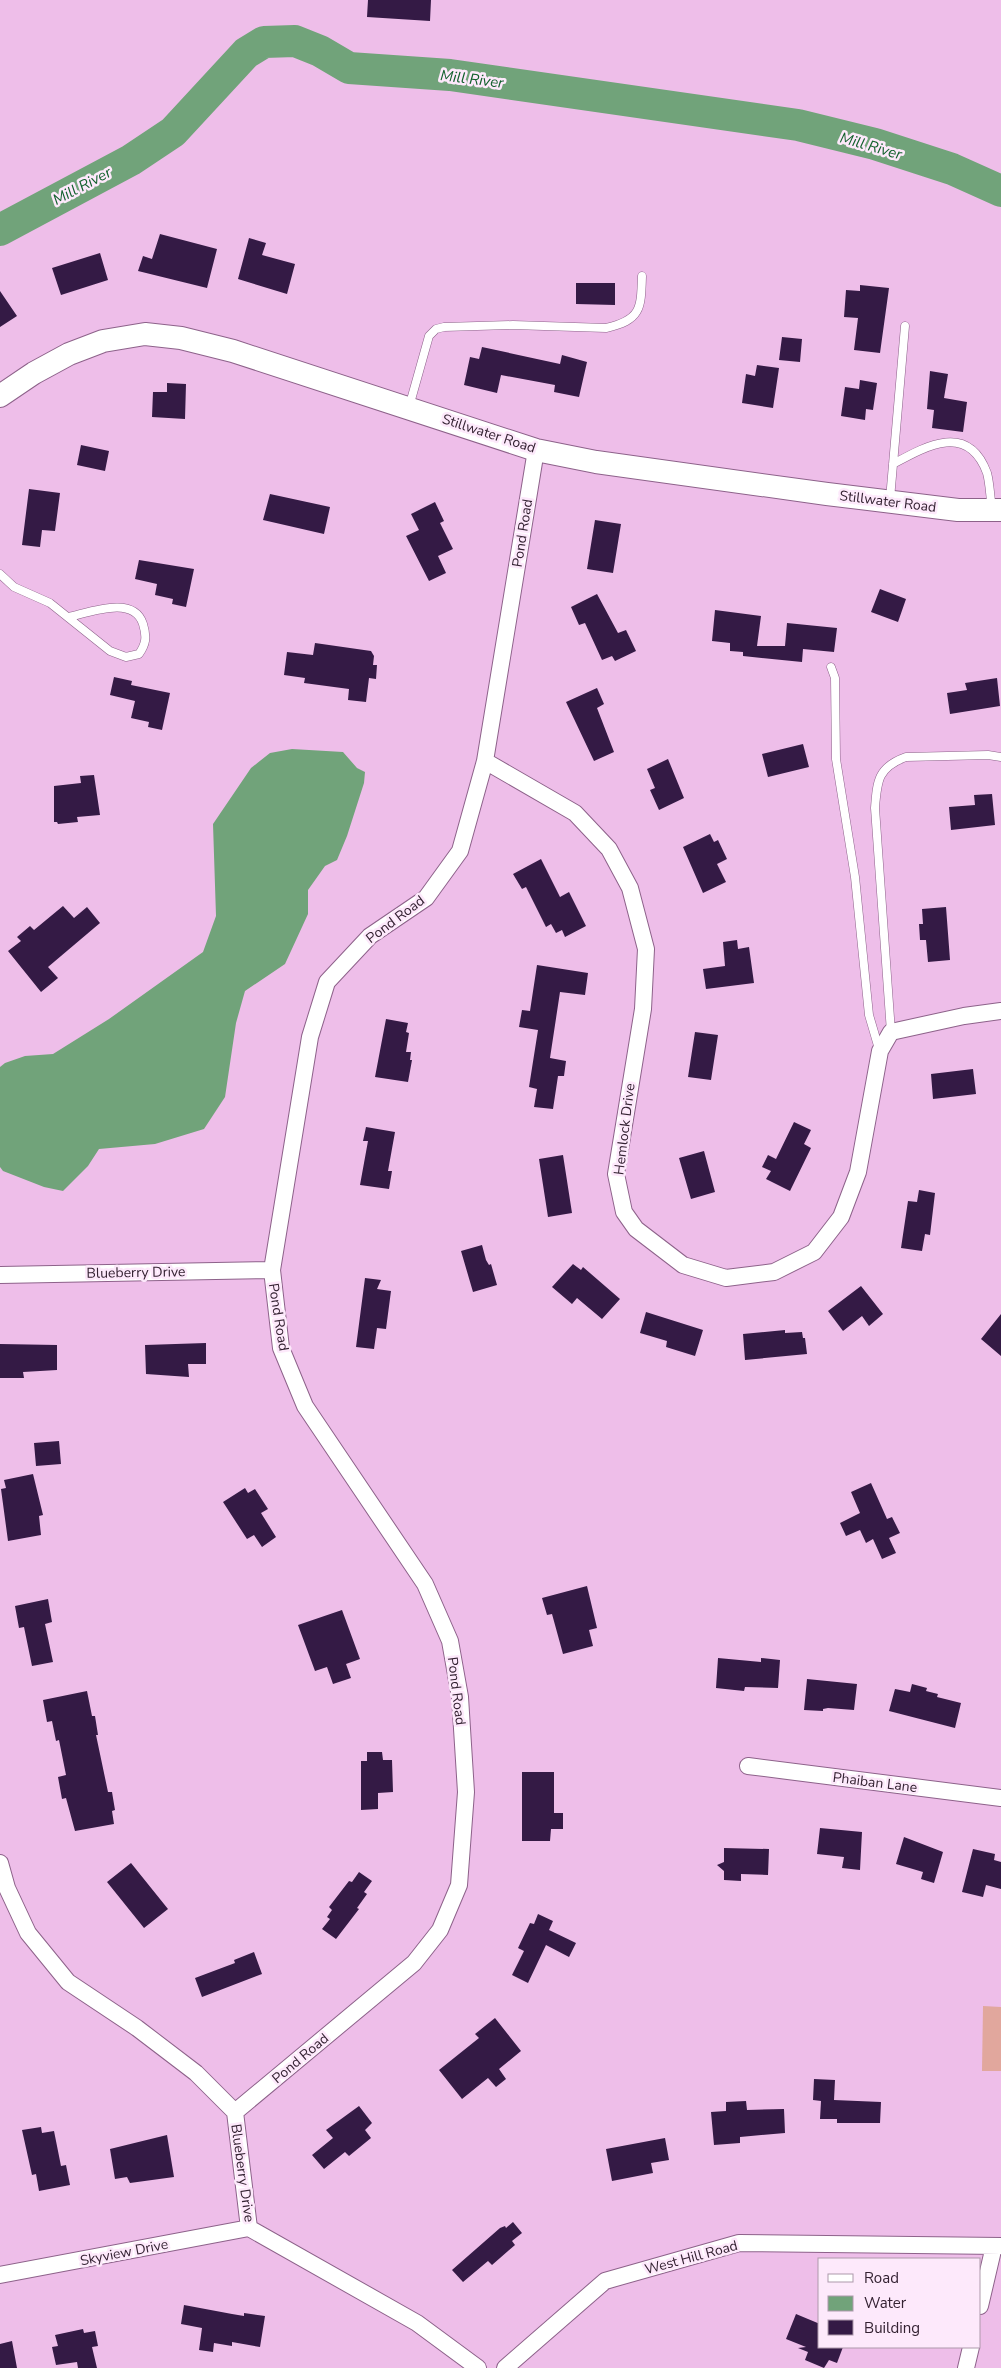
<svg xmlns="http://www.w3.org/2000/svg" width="1001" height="2368" font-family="'Nunito Sans',sans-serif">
<rect width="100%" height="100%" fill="#eebee9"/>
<path fill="#e1a79d" d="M983,2006L1001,2007V2071H982Z"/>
<path fill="#71a37a" d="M292,749L343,752L357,768L365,772L364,783L347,836L337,860L325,866L308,890V914L285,964L245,991L236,1023L225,1097L204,1129L155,1144L99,1149L88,1166L63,1191L44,1187L3,1171L0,1167V1067L5,1063L25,1056L53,1054L109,1019L203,952L216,916L213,824L251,768L270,753Z"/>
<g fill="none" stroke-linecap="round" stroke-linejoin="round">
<path stroke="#71a37a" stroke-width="32" d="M0,230L131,160L173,132L246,53L264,42L295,41L320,51L349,68L450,75L798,125L875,144L952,169L1001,191"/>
</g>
<path fill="#341a45" d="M368,0H431L430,21L367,17Z
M160,234L217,249L207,288L138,271L143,256L152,259Z
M249,238L266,243L262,255L295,264L287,294L238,279Z
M100,253L108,280L61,295L52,268Z
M576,283H615V305L576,304Z
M860,285L889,288L880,353L854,350L858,318L844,317L846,290L860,291Z
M0,291L17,316L0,327Z
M782,337L802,339L800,362L779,360Z
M482,347L560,364L562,355L587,362L579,397L554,392L555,385L501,375L497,393L464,385L470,357L479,359Z
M757,365L779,368L773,408L742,403L746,374L755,376Z
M930,371L948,374L944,398L967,402L963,432L932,428L934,410L927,409Z
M860,380L877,383L873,410L866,409L865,420L841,416L845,387L859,389Z
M167,383L186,384L185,419L152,417L153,392H167Z
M81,445L109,451L105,471L77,465Z
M29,489L60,493L55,531L42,530L40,547L22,545Z
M270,494L330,507L324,534L263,520Z
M435,502L444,521L440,523L453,549L438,556L446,573L429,581L406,536L419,530L411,514Z
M595,520L621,524L613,573L587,569Z
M139,560L194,569L186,607L172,604L173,599L155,595L157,584L135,579Z
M880,589L906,599L898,622L871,612Z
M597,594L618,633L626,630L636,651L615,661L612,656L602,660L585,623L579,625L571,607Z
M715,610L761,616L757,646H785L787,623L837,628L834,652L803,649L802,662L743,656V652L730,651V643L712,641Z
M315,643L371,651L374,656L373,665H377L376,679L369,678L366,702L348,700L349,689L304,683L305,678L284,675L287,652L313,655Z
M114,677L132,681L131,685L170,693L162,730L148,727L149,722L131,718L135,701L110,695Z
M997,678L1000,706L950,714L947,693L967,690L965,683Z
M597,688L604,704L597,708L614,752L594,761L566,702Z
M803,744L809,767L768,777L762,754Z
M668,759L684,798L659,810L650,790L655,788L647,769Z
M94,775L100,815L77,817L78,822L58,824L57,822H54V786L81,783L80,776Z
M992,794L995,825L951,830L949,807L975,805L974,795Z
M710,834L714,842L718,840L727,859L717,864L726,882L703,893L683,847Z
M541,859L560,897L569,892L586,926L565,937L562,930L556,933L551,924L546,927L526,887L522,889L513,874Z
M63,906L74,918L87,907L100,923L48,967L58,978L41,992L8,951L21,941L17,937L30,926L34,930Z
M946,907L950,960L928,962L926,940H920L919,924H923L922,909Z
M737,940L738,949L749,947L754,983L706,989L703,969L725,966L723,942Z
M537,965L588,973L585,995L560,992L550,1058L566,1061L564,1076H558L553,1109L534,1107L537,1089L529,1087L538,1030L519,1027L522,1010L530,1011Z
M386,1019L408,1023L406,1032L409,1033L406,1052H411L410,1060H412L408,1082L375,1077Z
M695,1032L718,1035L711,1080L688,1077Z
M973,1069L976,1094L933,1099L931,1074Z
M794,1122L811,1130L804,1144L811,1148L790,1191L766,1179L771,1171L762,1167L768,1155L776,1159Z
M366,1127L395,1132L388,1171H392L389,1189L360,1185L368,1141H363Z
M704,1151L715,1192L691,1199L679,1158Z
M563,1155L572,1213L548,1217L539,1159Z
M919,1190L935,1193L930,1235L925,1234L922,1251L901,1248L908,1201L917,1202Z
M482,1245L486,1260L489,1265L491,1264L497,1285L473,1292L461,1251Z
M573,1264L581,1270L583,1267L620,1299L602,1319L577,1298L572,1304L552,1287Z
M365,1278L381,1280L377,1289L391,1291L386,1329L377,1328L374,1349L356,1347Z
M861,1286L883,1314L869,1326L862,1316L843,1331L828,1311Z
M646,1312L703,1330L695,1356L666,1347L667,1341L640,1333Z
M1001,1314V1356L981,1339Z
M785,1330V1333L802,1332L803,1338H805L807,1354L745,1360L743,1334Z
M206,1343V1364H188L189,1377L146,1374L145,1345Z
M0,1344L57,1345V1370L23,1372L24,1378H0Z
M59,1441L61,1464L36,1466L34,1443Z
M33,1474L43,1515L39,1516L41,1535L8,1541L1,1489L6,1488L4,1480Z
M871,1483L887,1519L892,1517L900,1533L889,1538L896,1553L882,1559L873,1539L866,1543L860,1530L846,1536L840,1523L860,1513L851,1492Z
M245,1488L248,1493L255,1489L268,1509L261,1513L276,1537L262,1547L254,1535L247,1539L223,1502Z
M587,1586L597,1628L589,1630L593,1646L563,1654L552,1614L547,1615L542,1598Z
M48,1599L52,1622L45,1624L53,1662L32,1666L24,1627L19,1628L15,1606Z
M342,1610L360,1659L346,1664L351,1678L333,1684L327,1667L315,1671L298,1625Z
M718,1658L761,1662V1658L780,1660L778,1688L745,1687L744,1691L716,1688Z
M807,1679L857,1684L854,1710L828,1708L823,1709V1711L804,1710Z
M912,1684L927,1688L926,1691L938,1694L937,1697L961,1703L955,1728L889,1711L895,1689L910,1692Z
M87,1691L92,1716H95L98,1735H96L108,1792H112L115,1810L112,1811L114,1824L75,1831L66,1798L62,1799L58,1777L66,1775L59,1740L56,1741L52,1721L47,1722L43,1700Z
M367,1752H382L383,1760H392L393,1792L378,1793V1809L361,1810V1761H367Z
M522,1772H554V1813H563V1829H551L550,1841H522Z
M820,1828L862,1832L860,1870L842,1868L844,1857L817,1854Z
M904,1837L943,1852L934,1883L921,1879L923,1872L896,1864Z
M724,1848L769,1849L768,1875L741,1874V1881L724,1880V1871L717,1865L724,1862Z
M973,1849L995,1854L994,1860L1001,1862V1889L986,1885L983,1897L962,1892Z
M131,1863L168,1909L144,1928L107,1882Z
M359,1872L372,1881L364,1892L367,1894L357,1908L359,1909L336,1939L322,1929L330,1919L327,1917L332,1910L329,1907L349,1881L352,1882Z
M538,1914L553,1921L549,1930L576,1943L569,1957L546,1945L528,1983L512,1975L524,1951L518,1948L530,1923L534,1924Z
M254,1952L262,1974L202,1997L195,1978L235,1963L234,1960Z
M495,2018L521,2051L499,2069L506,2079L496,2087L488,2078L462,2099L439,2070L479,2038L475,2034Z
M814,2079L835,2080L834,2100L881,2102L880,2123H837V2119H820L821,2101L813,2100Z
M746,2101L747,2110L784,2109L785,2133L740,2137V2143L714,2145L711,2112L726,2111V2102Z
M359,2106L372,2123L365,2130L371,2138L349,2156L345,2152L324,2169L312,2155L333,2138L326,2130Z
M41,2127L42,2133L54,2131L61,2166L66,2165L70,2185L39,2191L36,2174L32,2175L22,2130Z
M167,2135L174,2177L130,2183L127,2177L115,2179L110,2149Z
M665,2138L669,2160L651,2163L653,2173L612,2181L606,2149Z
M513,2222L522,2233L512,2241L515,2245L492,2265L488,2261L463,2282L452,2270L500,2228L505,2226L506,2228Z
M184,2305L232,2314L244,2316V2313L265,2316L260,2347L232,2342V2346L214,2343L213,2352L199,2350L202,2328L181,2324Z
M796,2314L820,2324V2347H843L837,2363L829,2360L824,2368L805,2360L808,2352L798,2348L806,2347L786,2339Z
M83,2329L84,2333L95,2331L98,2346L92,2347L97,2368H78L77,2362L56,2365L52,2347L58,2346L55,2335Z
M12,2341L17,2368H0V2344Z"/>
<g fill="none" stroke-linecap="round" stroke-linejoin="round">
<g stroke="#8d628a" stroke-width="9">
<path id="lane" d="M409,407L429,336L436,329L444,327L513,325L606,328C641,320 641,309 642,276
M893,464C926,446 968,422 987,473C990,484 990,497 992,508
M890,499L905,326
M0,574L14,587L50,603L110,651L126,657L139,654C146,644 147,637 143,624C134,595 91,612 69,617
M831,667L835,678L836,759L855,877L869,1015L879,1049
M891,1032L875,808C877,781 878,767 906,757L988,755L1001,757"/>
</g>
<g stroke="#8d628a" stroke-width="18">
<path id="street" d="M485,761L575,813L609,849L630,888L646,949L643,1009L616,1174L624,1212L636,1229L683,1265L726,1278L774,1272L814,1252L841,1217L858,1172L880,1051L891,1032L964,1016L1001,1011
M0,1275L272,1270
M748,1766L1001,1798
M0,1863L7,1888L28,1933L68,1982L137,2028L196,2073L235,2112L249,2228L417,2323L478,2368
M235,2112L414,1963L440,1930L459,1885L466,1792L460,1697L450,1641L425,1584L305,1406L281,1348L272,1270L310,1037L327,982L370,936L426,898L460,851L485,761L536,450
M0,2275L249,2228
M980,2306L994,2246
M505,2368L605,2281L739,2243L1001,2246
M966,2368L971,2347"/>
</g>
<g stroke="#8d628a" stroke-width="24">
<path id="secondary" d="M0,396L34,373L69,354L103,341L145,334L181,338L233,351L536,450L596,462L827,494L958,510H1001"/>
</g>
<use href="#lane" stroke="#fff" stroke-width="8"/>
<use href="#street" stroke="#fff" stroke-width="16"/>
<use href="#secondary" stroke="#fff" stroke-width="22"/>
</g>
<g text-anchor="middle" stroke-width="5" stroke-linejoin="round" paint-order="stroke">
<g font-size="14" fill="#342232" stroke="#fde9fb">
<text transform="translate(489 433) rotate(18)" y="5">Stillwater Road</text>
<text transform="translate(888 501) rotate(7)" y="5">Stillwater Road</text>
<text transform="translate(522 533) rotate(-81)" y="5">Pond Road</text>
<text transform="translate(395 919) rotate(-37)" y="5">Pond Road</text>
<text transform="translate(624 1129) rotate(-83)" y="5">Hemlock Drive</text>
<text transform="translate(136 1272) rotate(-1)" y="5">Blueberry Drive</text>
<text transform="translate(279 1317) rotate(81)" y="5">Pond Road</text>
<text transform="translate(457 1691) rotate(83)" y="5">Pond Road</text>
<text transform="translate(875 1782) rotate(7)" y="5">Phaiban Lane</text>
<text transform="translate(300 2058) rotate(-40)" y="5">Pond Road</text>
<text transform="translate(243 2173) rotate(82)" y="5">Blueberry Drive</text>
<text transform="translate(124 2252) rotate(-11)" y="5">Skyview Drive</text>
<text transform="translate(691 2257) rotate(-15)" y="5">West Hill Road</text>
</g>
<g font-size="15" font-style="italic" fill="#11602c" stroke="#fde9fb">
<text transform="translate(472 79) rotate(7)" y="5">Mill River</text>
<text transform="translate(871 146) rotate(16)" y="5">Mill River</text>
<text transform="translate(82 186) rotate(-28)" y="5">Mill River</text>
</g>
</g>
<rect x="818" y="2258" width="162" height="90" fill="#fde9fb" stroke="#ad99ab"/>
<rect x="828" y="2274" width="25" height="8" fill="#ffffff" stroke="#ad99ab"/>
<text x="864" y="2283" font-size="15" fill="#342232">Road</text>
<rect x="828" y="2296" width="25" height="15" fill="#71a37a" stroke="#ad99ab"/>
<text x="864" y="2308" font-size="15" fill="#342232">Water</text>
<rect x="828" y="2320" width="25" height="15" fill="#341a45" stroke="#ad99ab"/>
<text x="864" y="2333" font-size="15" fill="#342232">Building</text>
</svg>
